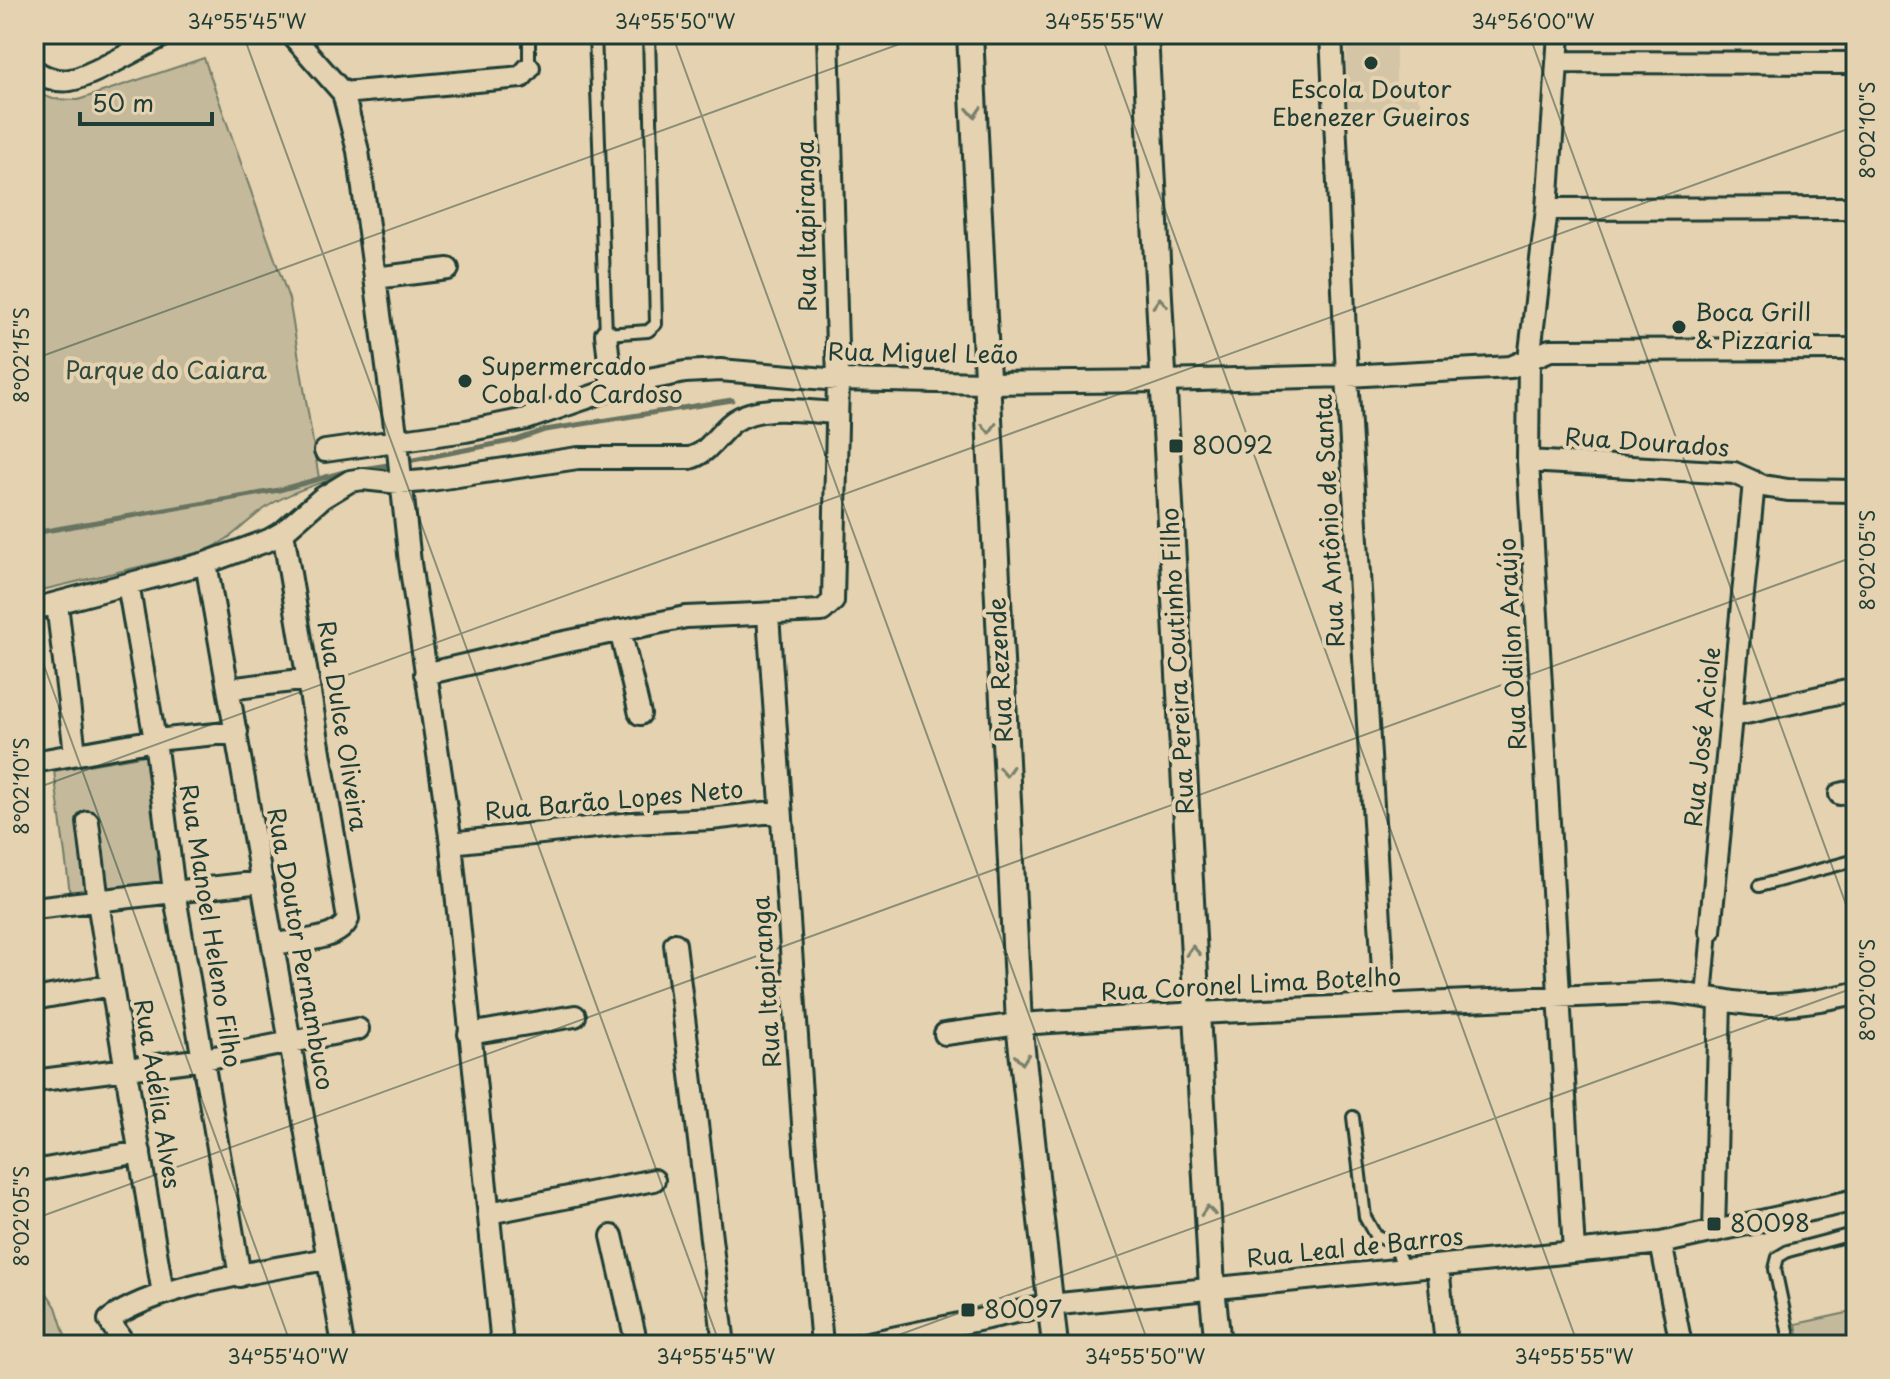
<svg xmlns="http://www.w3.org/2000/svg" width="1890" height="1379" font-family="'Playpen Sans',sans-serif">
<rect width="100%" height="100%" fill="#e5d2b0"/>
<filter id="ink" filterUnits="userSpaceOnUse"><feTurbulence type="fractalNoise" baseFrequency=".0125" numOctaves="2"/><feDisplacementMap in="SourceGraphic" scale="16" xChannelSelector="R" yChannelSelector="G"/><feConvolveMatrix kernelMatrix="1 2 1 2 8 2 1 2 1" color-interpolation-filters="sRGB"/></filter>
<g filter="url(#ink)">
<path fill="#d4c5a6" d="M1346,34H1396V92L1418,93V100L1421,101L1420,115L1348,117Z"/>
<path fill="#c4ba9b" stroke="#727c68" stroke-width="2" d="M204,58L289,299L319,478L380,466C345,476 307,484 275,502C247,518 236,538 205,551L34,592V92L53,99L78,100Z
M146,755L164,891L71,901L54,771Z
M34,1274L56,1307L68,1345H34Z
M1856,1311V1338L1826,1345H1800L1796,1324Z"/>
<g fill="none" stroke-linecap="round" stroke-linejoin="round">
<path stroke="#687361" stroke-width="5" d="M403,462L516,440L545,430L732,400
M34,533L279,490L344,472L394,464"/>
<g stroke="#1f3d34" stroke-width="16">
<path id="service" d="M529,34V68
M595,34L606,334L648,331L656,324L649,34
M1759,886L1856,860
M1353,1117L1365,1217L1375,1235L1390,1242L1396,1249L1404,1269
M1791,1345L1775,1269L1778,1257L1788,1251L1856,1233"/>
</g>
<g stroke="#1f3d34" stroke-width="20">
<path id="pedestrian" d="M1704,997L1710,931"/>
</g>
<g stroke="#1f3d34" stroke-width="26">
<path id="minor" d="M291,34L343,93L358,151L397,441L410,563L451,843L502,1345
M1331,34L1347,376L1385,1004
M1559,34L1547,209L1529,360L1528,461L1574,1252
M1558,62L1856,63
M34,70C45,78 56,82 70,80C89,78 146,44 167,34
M343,93L521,77L529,68
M1547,209L1856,208
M375,278L448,269
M606,334L612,389
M325,451L466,431L526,419L633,382L685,372L720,370L838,380L986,383L1164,381L1347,376L1511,367L1550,350L1856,349
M1528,461L1734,473L1763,486L1788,490L1856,491
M206,563L343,1345
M128,584L155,740L174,891L240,1276
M57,604L75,753
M34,609L206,563L269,540L283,532L322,498L350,481L363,479L400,483L424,481L578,458H690C709,453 717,434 733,422C760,402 806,412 837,413
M768,615L804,1138L822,1345
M620,630L640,714
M425,674L555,644L686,617L822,611L833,601L838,380L828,34
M229,689L308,679
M1732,716L1856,689
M34,762L155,740L237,732
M1840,794L1856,790
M88,822L98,902L163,1294
M451,843L632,823L711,819L781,811
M34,908L261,882
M1710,931L1754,482
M274,944C297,940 338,942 348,919L283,532
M675,944L724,1345
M34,999L112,985
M469,1034L575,1016
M945,1034L1019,1024L1197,1013L1669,992C1700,995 1730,1003 1762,1005C1793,1006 1826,999 1856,993
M34,1081L204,1059L358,1029
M34,1171L140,1152
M489,1213L654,1180
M1714,1232L1720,1001
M612,1236L637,1345
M1661,1243L1681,1345
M1438,1266L1446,1345
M125,1345L109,1320C158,1284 265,1271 326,1259
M859,1345L1050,1305L1661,1243L1856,1200"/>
</g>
<g stroke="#1f3d34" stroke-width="30">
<path id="tertiary" d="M970,34L1019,1024L1055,1345
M1145,34L1197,1013L1212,1288L1218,1345"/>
</g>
<use href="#service" stroke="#e5d2b0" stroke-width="10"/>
<use href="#pedestrian" stroke="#e5d2b0" stroke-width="14"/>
<use href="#minor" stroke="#e5d2b0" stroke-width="20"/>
<use href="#tertiary" stroke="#e5d2b0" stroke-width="24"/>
</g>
<defs><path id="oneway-chevron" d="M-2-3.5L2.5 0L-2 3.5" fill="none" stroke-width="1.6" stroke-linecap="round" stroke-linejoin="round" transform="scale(2)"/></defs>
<g stroke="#78806c">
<use href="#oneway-chevron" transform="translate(974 112) rotate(87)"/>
<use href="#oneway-chevron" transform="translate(1160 303) rotate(-93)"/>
<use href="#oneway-chevron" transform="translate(989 428) rotate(87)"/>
<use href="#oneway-chevron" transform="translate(1006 771) rotate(87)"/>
<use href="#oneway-chevron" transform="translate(1193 951) rotate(-93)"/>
<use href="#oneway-chevron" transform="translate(1022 1059) rotate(84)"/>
<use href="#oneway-chevron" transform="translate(1208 1211) rotate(-93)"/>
</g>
</g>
<path fill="none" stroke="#1f3d34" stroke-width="2" stroke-opacity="0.45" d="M243,34L720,1345M672,34L1149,1345M1101,34L1578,1345M1529,34L1856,932M34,359L927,34M34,638L291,1345M34,789L1856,126M34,1219L1856,556M871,1345L1856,987"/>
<g fill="#1f3d34" stroke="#e5d2b0" stroke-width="3">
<circle cx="1371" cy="63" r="8"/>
<circle cx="1679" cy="327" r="8"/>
<circle cx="465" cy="381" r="8"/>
<rect x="1168" y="438" width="16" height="16" rx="4"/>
<rect x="1706" y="1216" width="16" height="16" rx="4"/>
<rect x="960" y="1302" width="16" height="16" rx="4"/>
</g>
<g text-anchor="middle" stroke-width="8" stroke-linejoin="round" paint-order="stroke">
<g font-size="24" fill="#1f3d34" stroke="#e5d2b0" text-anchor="start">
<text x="1371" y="98" text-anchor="middle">Escola Doutor<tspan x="1371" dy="28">Ebenezer Gueiros</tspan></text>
<text x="1695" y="321">Boca Grill<tspan x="1695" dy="28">&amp; Pizzaria</tspan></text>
<text x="481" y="375">Supermercado<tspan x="481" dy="28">Cobal do Cardoso</tspan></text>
<text x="1192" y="454">80092</text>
<text x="1730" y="1232">80098</text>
<text x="984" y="1318">80097</text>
</g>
<g font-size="24" fill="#1f3d34" stroke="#e5d2b0">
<text transform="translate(807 226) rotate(-91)" y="8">Rua Itapiranga</text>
<text transform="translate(923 354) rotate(1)" y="8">Rua Miguel Leão</text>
<text transform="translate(1647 443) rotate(4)" y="8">Rua Dourados</text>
<text transform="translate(1330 521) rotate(-93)" y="8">Rua Antônio de Santa</text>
<text transform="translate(1513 644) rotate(-93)" y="8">Rua Odilon Araújo</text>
<text transform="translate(1178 661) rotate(-93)" y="8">Rua Pereira Coutinho Filho</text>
<text transform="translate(1001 670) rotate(-93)" y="8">Rua Rezende</text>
<text transform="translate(342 726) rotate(81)" y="8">Rua Dulce Oliveira</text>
<text transform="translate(1703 737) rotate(-84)" y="8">Rua José Aciole</text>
<text transform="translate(614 801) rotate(-5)" y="8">Rua Barão Lopes Neto</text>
<text transform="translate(210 926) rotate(81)" y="8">Rua Manoel Heleno Filho</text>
<text transform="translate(300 949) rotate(80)" y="8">Rua Doutor Pernambuco</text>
<text transform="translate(767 982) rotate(-94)" y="8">Rua Itapiranga</text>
<text transform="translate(1251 985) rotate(-3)" y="8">Rua Coronel Lima Botelho</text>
<text transform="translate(157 1094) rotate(81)" y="8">Rua Adélia Alves</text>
<text transform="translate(1355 1248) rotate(-6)" y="8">Rua Leal de Barros</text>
</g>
<g font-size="24" fill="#304a3e" stroke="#e5d2b0">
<text x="166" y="379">Parque do Caiara</text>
</g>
</g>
<rect width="1890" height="1379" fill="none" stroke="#e5d2b0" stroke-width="88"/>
<path d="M80 112v12h132v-12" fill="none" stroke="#1f3d34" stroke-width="4"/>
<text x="92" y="112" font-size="24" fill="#1f3d34" stroke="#e5d2b0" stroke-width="6" paint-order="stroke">50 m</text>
<rect x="44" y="44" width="1802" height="1291" fill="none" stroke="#1f3d34" stroke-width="3"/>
<g font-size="20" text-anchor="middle" fill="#1f3d34">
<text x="247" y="29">34°55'45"W</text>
<text x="675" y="29">34°55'50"W</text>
<text x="1104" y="29">34°55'55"W</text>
<text x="1533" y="29">34°56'00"W</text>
<text transform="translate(1868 130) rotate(-90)" y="7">8°02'10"S</text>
<text transform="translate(22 355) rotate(-90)" y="7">8°02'15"S</text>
<text transform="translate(1868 560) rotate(-90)" y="7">8°02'05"S</text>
<text transform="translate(22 786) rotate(-90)" y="7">8°02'10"S</text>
<text transform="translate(1868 990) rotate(-90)" y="7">8°02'00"S</text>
<text transform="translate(22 1216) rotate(-90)" y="7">8°02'05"S</text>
<text x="288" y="1364">34°55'40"W</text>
<text x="716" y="1364">34°55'45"W</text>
<text x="1145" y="1364">34°55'50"W</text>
<text x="1574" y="1364">34°55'55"W</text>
</g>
</svg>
